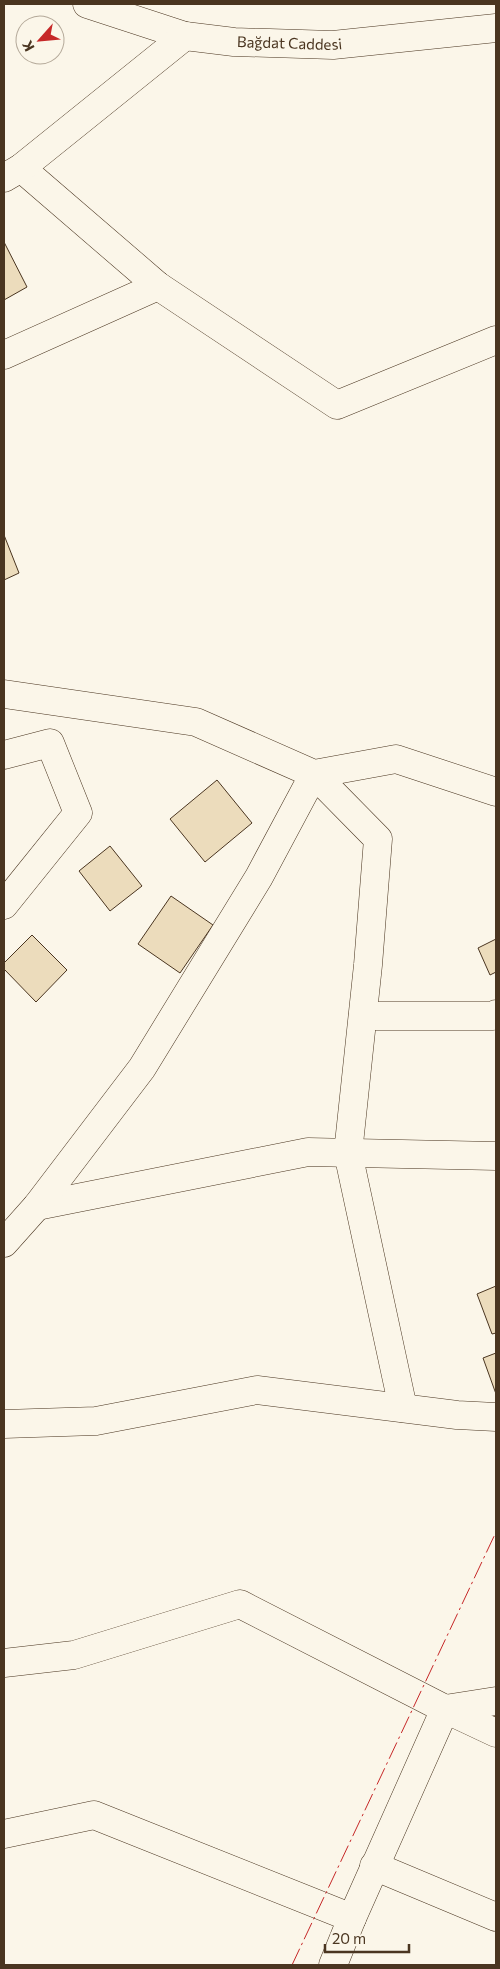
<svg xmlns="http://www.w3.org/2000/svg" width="500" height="1969" font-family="Commissioner,sans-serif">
<rect width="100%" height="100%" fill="#fbf6e9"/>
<path fill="#ecdcbc" stroke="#4a3520" d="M4,242L27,287L4,300Z
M4,535L19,573L4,580Z
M217,780L252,823L205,862L170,819Z
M110,846L142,886L110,911L79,871Z
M171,896L213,925L180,973L138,944Z
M32,935L67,970L36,1002L4,969V963Z
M496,939V972L490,975L478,948Z
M496,1286V1333L492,1334L477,1294Z
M496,1353V1394L483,1358Z"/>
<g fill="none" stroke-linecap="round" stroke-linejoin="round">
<g stroke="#4a3520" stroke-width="29">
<g id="minor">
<path id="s1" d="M87,4L185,36L234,42L333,45L496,28"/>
<path d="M21,168L158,286L337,405L496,340"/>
<path d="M4,178L21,168L185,36"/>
<path d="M4,355L158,286"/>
<path d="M4,694L196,722L314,774L396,759L496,792"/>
<path d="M4,755L50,743L78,813L4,905"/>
<path d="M363,1016H493L496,1014"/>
<path d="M37,1206L308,1152L496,1156"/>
<path d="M4,1243L37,1206L142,1068L259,877L314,774L378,839L368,965L348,1153L403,1408"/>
<path d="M4,1424L96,1421L257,1390L457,1415L496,1417"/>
<path d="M4,1663L74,1655L240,1604L445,1709L496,1733"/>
<path d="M445,1709L496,1701"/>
<path d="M4,1834L94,1815L352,1918"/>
<path d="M374,1866L496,1917"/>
<path d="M333,1965L352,1918L445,1709"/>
</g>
</g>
<use href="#minor" stroke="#fbf6e9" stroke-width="28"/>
<path stroke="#c62828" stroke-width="1" stroke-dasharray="18 4 2.5 4" stroke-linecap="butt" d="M292,1965L496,1532"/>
</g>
<g text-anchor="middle" stroke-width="4" stroke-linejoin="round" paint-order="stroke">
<g font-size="15" fill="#4a3520" stroke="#fbf6e9">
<text dy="5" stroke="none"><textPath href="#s1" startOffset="208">Bağdat Caddesi</textPath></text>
</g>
</g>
<rect width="500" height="1969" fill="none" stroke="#4a3520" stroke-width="10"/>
<g transform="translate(40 40) rotate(243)"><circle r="24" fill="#fbf6e9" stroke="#b4a999"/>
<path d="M0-4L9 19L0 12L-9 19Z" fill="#c62828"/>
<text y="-8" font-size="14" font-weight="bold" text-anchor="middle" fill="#4a3520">K</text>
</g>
<path d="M325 1944v8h84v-8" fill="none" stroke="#4a3520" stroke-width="2.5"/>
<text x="332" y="1944" font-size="15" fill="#4a3520" stroke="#fbf6e9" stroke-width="4" paint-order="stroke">20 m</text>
</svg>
